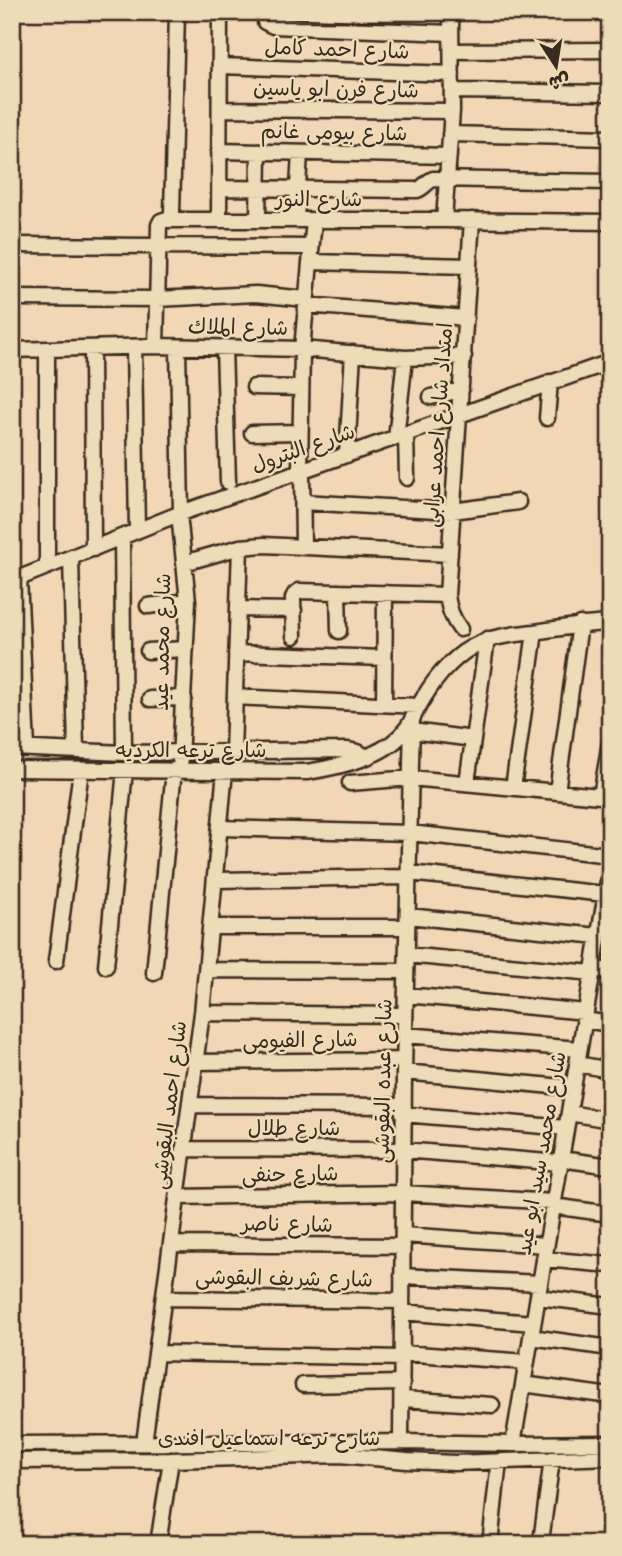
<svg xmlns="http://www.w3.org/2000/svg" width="622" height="1556" font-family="Mali,'Playpen Sans Arabic',sans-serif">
<rect width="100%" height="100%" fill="#f3d6b5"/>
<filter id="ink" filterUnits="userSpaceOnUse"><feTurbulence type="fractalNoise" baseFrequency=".0143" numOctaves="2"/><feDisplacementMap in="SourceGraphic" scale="14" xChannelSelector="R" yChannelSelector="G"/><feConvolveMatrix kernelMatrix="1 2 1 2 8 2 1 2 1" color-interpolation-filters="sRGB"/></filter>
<g filter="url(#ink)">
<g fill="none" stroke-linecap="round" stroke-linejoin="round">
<g stroke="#3b2a1e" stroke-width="19">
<path id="minor" d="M265,12V22L273,26L451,33
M452,51L610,50
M220,66L452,74
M452,91L610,93
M220,109L452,111
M450,134L610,138
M219,151L449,156
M219,188L417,190C424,188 426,182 433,179L610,182
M166,220H444L610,222
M219,220L220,12
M258,220L259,152
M296,220L300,153
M444,220L452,111L451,12
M12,245L311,247
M310,262L469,266
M12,298L157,299L256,294L306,299
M306,305L466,318
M156,346L159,225L161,221L170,218L172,213L177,12
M134,347L137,531
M178,347L181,513
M224,347L228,482
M92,348L93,549
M12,350L156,346L302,349L405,358L464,356
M254,387L301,388
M431,397L461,390
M547,418L550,382
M252,433L300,432
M406,434L407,478
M396,438L405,358
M347,455L353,353
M302,470L303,546
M300,471L302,349L314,220
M303,502L453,511L518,502
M179,514L188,601L180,760
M122,537L124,753
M71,558L76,750
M184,563L240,547L264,545L450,554
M47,567V350
M19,578L27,748
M12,581L181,513L610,362
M338,592L339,631
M148,606L188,601
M238,609L294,610
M460,629C452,618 449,609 447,595L472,220
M294,636L293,598L295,594L299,591L447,595
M148,651L186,649
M236,653L384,658
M235,697L418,706
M150,699L184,698
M384,704L385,593
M412,731L473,739
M12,748L124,753L348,750L358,752L367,757
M233,752L240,547
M12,769L307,772C339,767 387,757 407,728C412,721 415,712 420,704C431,684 445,666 464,652C487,636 509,635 535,632C560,628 584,624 610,623
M350,783L411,778L610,797
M467,783L487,639
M513,788L535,632
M557,792L580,624
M601,796L610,742
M220,828L410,833L610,855
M409,873L605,894
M215,880L409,877
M408,916L598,936
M210,927H407
M407,955L592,973
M56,961L81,770
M106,966L125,770
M593,969L610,971
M206,970L406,971
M154,973L174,770
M406,995L586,1012
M202,1013L405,1015
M584,1020L610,1024
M405,1035L579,1049
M195,1062L404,1060
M577,1064L610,1070
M404,1072L573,1088
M190,1105L404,1106
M569,1113L610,1120
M403,1114L566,1128
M184,1149L403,1150L560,1163
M561,1159L610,1166
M178,1197L403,1193L554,1202
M553,1206L610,1214
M403,1235L546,1245
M172,1244L403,1246
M544,1259L610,1265
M402,1276L540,1283
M538,1297L610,1306
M165,1298L402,1301
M402,1312L533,1323
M531,1337L610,1348
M157,1353L402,1358
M402,1353L527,1362
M523,1384L610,1396
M303,1385L402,1383
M402,1399L492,1405
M401,1442L404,1072L412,720
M144,1443L202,1013L225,771
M12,1444L401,1442L513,1444L610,1443
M513,1444L610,869
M12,1461L171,1460L340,1455L407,1461L455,1463L610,1457
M542,1534L552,1459
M158,1544L171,1460
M490,1544L499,1461"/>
</g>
<use href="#minor" stroke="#eedbb8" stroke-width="14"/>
</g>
</g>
<g text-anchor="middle" stroke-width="5" stroke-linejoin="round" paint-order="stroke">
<g font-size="21" fill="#3b2a1e" stroke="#eedbb8">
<text transform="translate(337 49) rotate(2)" y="7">شارع احمد كامل</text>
<text transform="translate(336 89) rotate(1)" y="7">شارع فرن ابو ياسين</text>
<text transform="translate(334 132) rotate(1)" y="7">شارع بيومى غانم</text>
<text x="319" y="206">شارع النور</text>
<text transform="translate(238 327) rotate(1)" y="7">شارع الملاك</text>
<text transform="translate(438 425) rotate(-86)" y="7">امتداد شارع احمد عرابى</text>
<text transform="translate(303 448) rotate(-19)" y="7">شارع البترول</text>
<text transform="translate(162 642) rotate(-89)" y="7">شارع محمد عيد</text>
<text x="191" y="757">شارع ترعه الكرديه</text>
<text transform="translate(300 1040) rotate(-1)" y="7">شارع الفيومى</text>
<text transform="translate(383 1081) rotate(-89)" y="7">شارع عبده البقوشى</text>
<text transform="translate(169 1105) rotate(-83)" y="7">شارع احمد البقوشى</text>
<text x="294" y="1135">شارع طلال</text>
<text transform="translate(541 1153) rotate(-80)" y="7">شارع محمد سيد ابو عيد</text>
<text transform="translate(290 1174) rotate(-1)" y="7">شارع حنفى</text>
<text transform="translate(287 1224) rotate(1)" y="7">شارع ناصر</text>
<text transform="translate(284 1278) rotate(1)" y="7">شارع شريف البقوشى</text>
<text x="269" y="1445">شارع ترعه اسماعيل افندى</text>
</g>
</g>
<rect width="622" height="1556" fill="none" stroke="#eedbb8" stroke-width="42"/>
<rect x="21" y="21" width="580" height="1514" fill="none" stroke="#3b2a1e" stroke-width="2.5" filter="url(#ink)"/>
<g transform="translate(556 66) rotate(168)" stroke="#eedbb8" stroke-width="5" paint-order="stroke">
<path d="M0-5L12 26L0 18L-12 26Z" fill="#3b2a1e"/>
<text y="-10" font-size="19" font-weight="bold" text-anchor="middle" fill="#3b2a1e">ش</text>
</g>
</svg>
